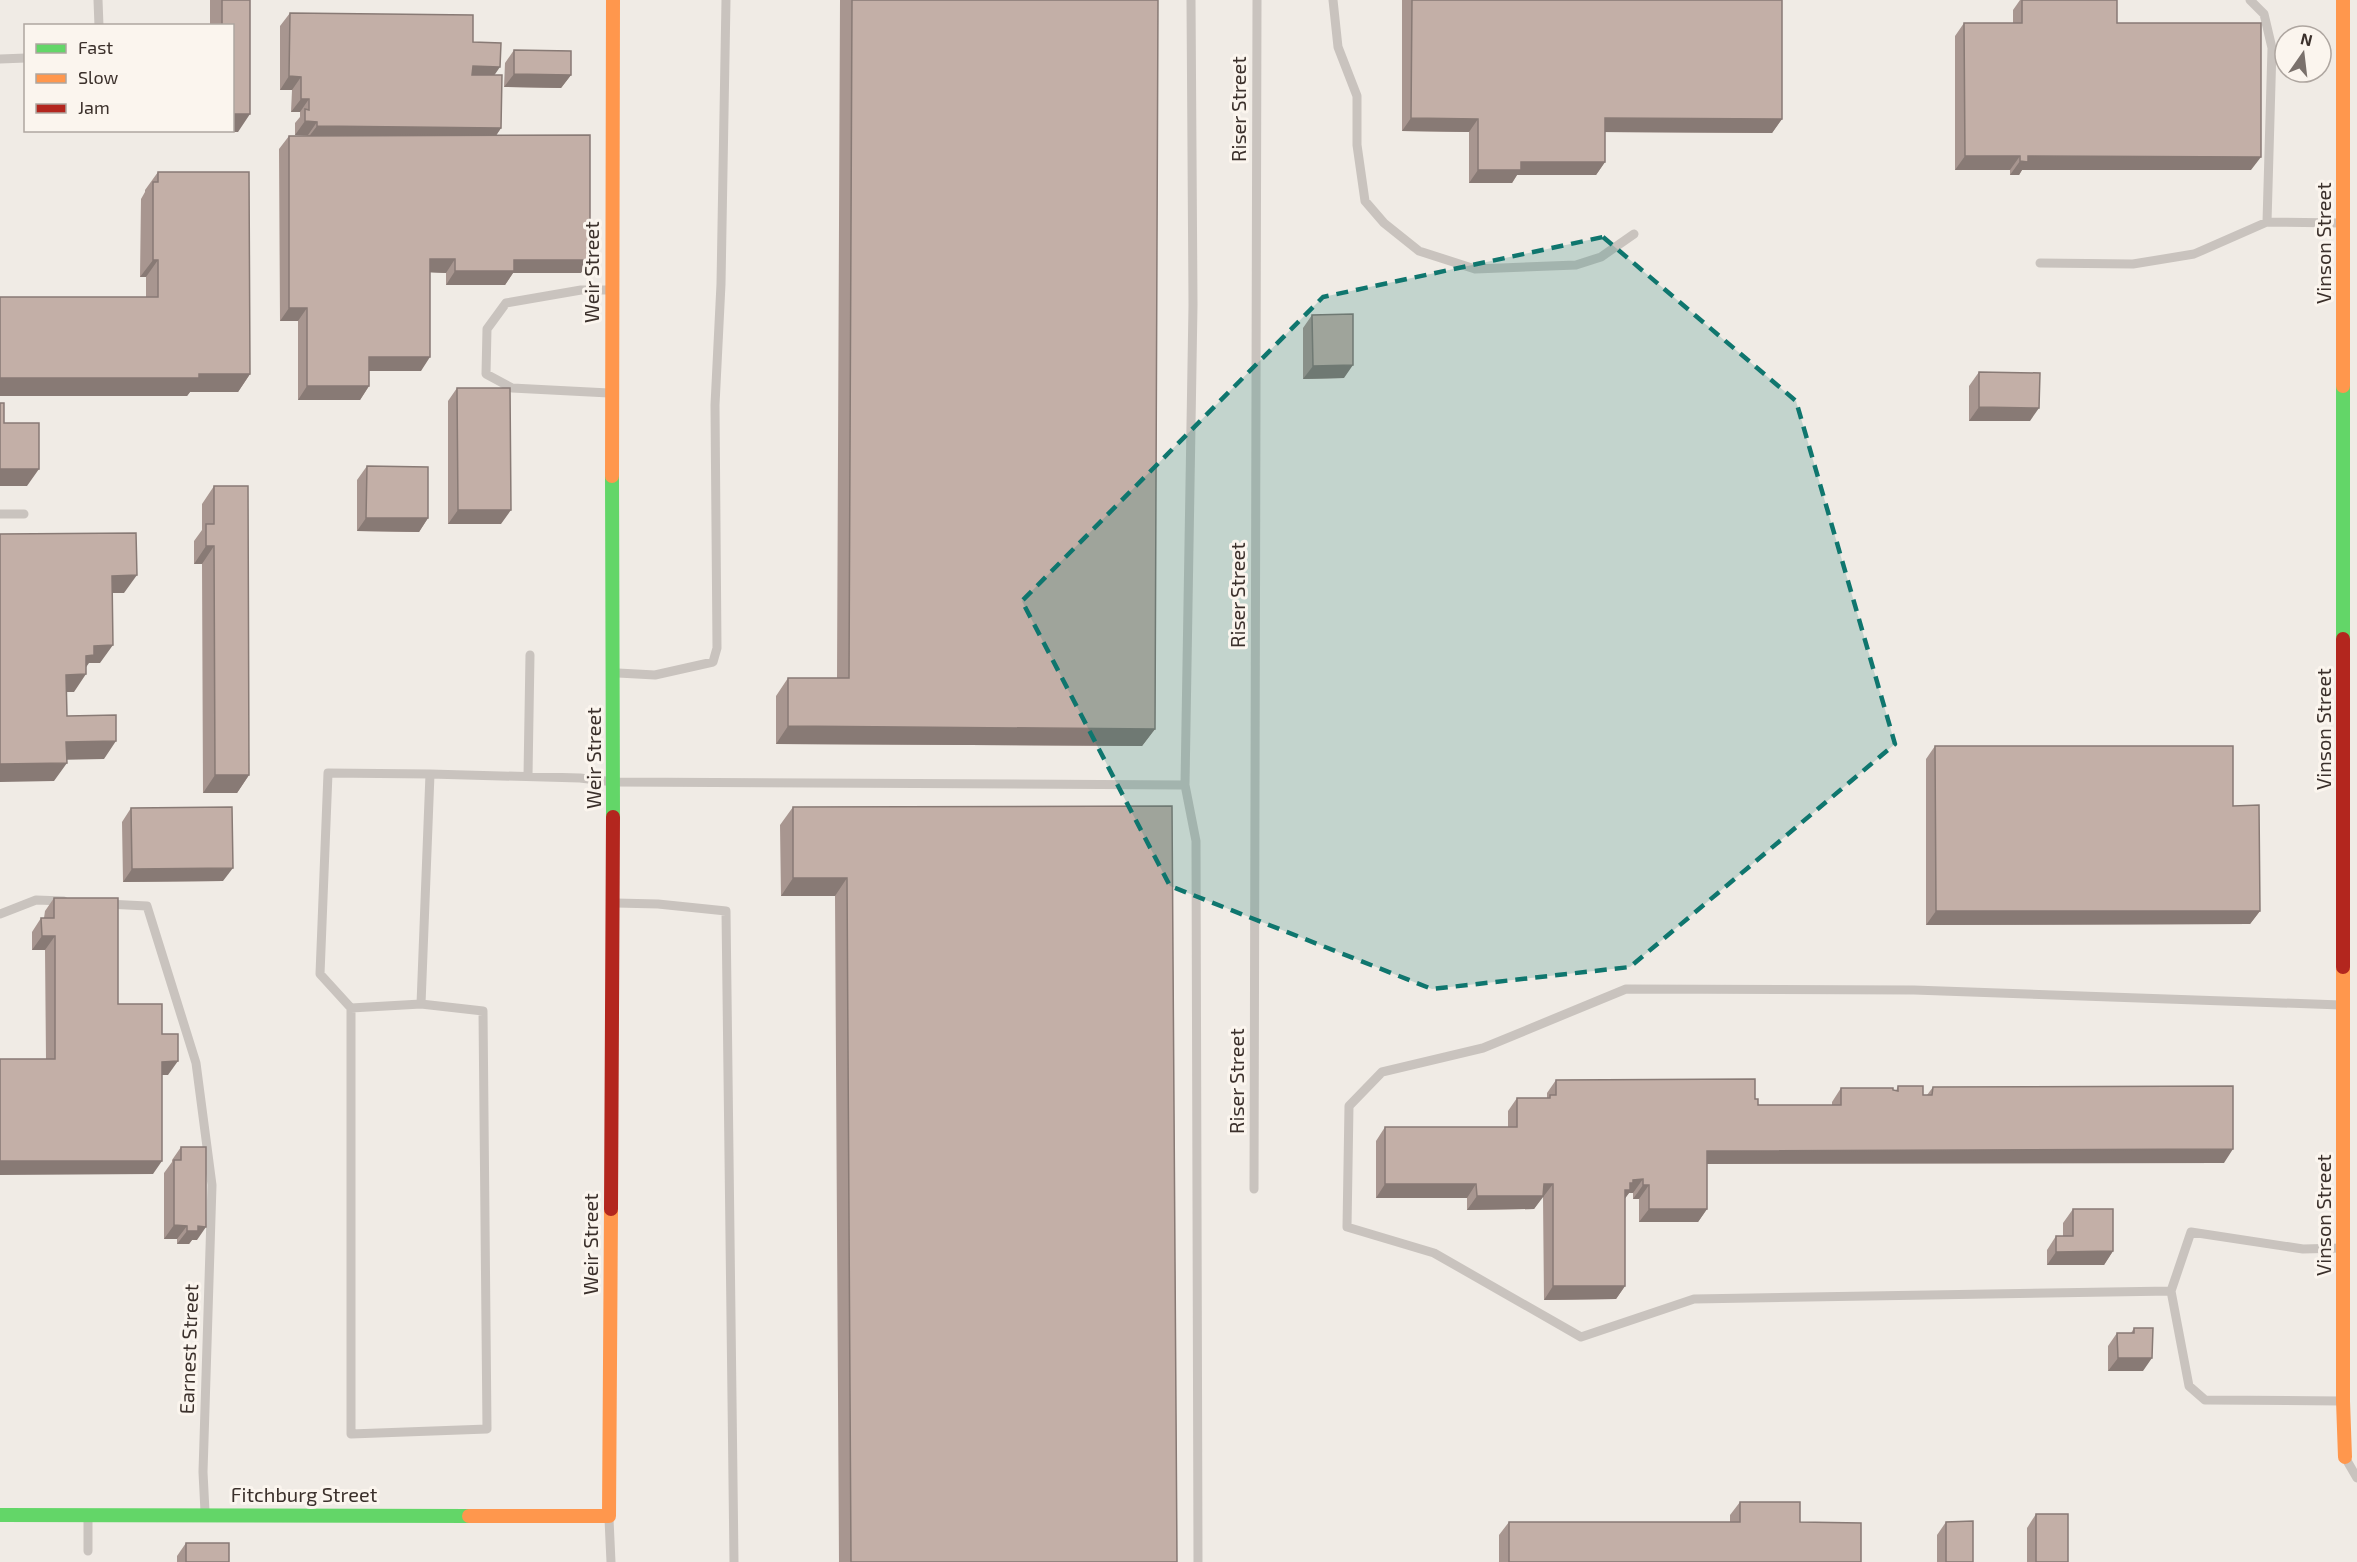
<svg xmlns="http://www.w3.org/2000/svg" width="2357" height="1562" font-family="'Exo 2',sans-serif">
<rect width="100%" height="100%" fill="#f0ebe5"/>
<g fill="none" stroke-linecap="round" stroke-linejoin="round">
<path stroke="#c9c3be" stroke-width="9" d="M98,0L99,26
M1333,0L1338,47L1357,96V145L1365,201L1384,223L1419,251L1475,269L1576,265L1601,257L1634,234
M0,59L26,58
M2267,222L2340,223
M2040,263L2133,264L2194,254L2267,222L2272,48L2264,14L2250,0
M609,290H581L506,303L487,329L486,374L512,388L609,393
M0,514H24
M618,673L655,675L713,662L717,648L715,405L721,284L726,0
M528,776L530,655
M1185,785L1193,305L1191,0
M616,903L658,904L726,911L734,1562
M107,904L147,906L196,1063L212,1185L203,1472L205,1512
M0,914L36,900L64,901
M421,1004L351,1008V1434L487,1429L483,1011L421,1004L430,774L580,778L614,782L1185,785L1196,841L1198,1562
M2341,1005L1914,990L1626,989L1483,1048L1382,1072L1349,1106L1347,1227L1434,1253L1581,1337L1694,1299L2171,1291L2191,1232L2303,1249L2342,1248
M351,1008L320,974L328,773L430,774
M1254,1189L1257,0
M2171,1291L2189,1386L2205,1400L2340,1401
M2346,1459L2357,1478
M88,1517V1551
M609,1519L611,1562"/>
<path stroke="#63d668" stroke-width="14" d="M2343,386V639
M612,476L613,817
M0,1515L469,1516"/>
<path stroke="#ff974d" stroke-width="14" d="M2343,0V386
M612,476L613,0
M2343,967V1401L2345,1457
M469,1516H609L611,1209"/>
<path stroke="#b3261e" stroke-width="14" d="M2343,639V967
M611,1209L613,817"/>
</g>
<path fill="#a89690" d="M210,0H250L238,132H210V130H232V26H210Z
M840,0H1158L1155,729L1142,746L776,744V696L788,678H837Z
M1402,0H1782V119L1772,133L1605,132V162L1596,175H1517L1512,183H1469V132L1402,131Z
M2020,0H2117V23L2251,170H2022L2019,175H2010V170H1955V36L1964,23H2013V10Z
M290,13L473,42L494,75L501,128L496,135L581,273H513L505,285H446V273L430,272L421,371H369V386L360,400H298V321H280L279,149L289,136H308L295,135V123L300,117V112H291L292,90H280V26Z
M514,50L571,75L561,88L504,87L505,63Z
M158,172L250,374L238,392H190L187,396H0V297H146V277H140L141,199L145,192V190Z
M1312,315L1344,378L1303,379V328Z
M1979,372L2030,421H1969V386Z
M457,388L501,524H448V401Z
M367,466L428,518L419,532L357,531V480Z
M214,486L249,775L237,793H203L202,564H194V541L202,530V504Z
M1935,746L2233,806L2260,911L2250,924L1926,925V759Z
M1172,806L1177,1562H839L835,896H781L780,825L793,807Z
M131,808L223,881L123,882L122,822Z
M54,898L118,1004L162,1034L168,1075H162L153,1174L46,1059L45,950H32V932L41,918H44L45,911Z
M1556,1080L1755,1099L1758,1105H1832V1102L1841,1088L1896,1091L1898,1086L1923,1095H1927L1933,1087L2224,1163L1707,1164V1209L1698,1222H1639V1199H1633V1193H1629L1625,1198V1286L1616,1299L1544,1300L1543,1197H1542L1534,1209L1467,1210V1198H1376V1141L1385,1127H1508V1111L1517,1098H1547V1093Z
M181,1147L197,1240H192L189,1244H177V1239H164V1173L172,1162V1160Z
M2073,1209L2113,1251L2104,1265H2047V1250L2056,1236H2063V1223Z
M2134,1328L2143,1371H2108V1346L2117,1333H2131Z
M1740,1502L1800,1522L1861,1562H1499V1535L1509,1522H1730V1515Z
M2036,1514L2068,1562H2027V1528Z
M1946,1522L1973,1562H1937V1535Z
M186,1543L229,1562H177V1556Z"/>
<path fill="#887a75" d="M473,66L500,67L491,80H463Z
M514,74L571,75L561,88L504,87Z
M289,76L301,77L292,90H280Z
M301,99H309L300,112H291Z
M232,114H250L238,132H210L211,130H232Z
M1411,118L1478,119L1469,132L1402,131Z
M1605,118L1782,119L1772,133L1596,132Z
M305,121L317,122L308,135H295Z
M317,126L501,128L492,142L307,139Z
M1965,156H2020L2010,170H1955Z
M2028,156L2261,157L2251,170H2022L2019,175H2010L2020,161Z
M1521,162H1605L1596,175H1517L1512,183H1469L1478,170Z
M430,259H455L446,273L420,272Z
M153,260H158L146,277H140Z
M514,260H590L581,273H513L505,285H446L455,271Z
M289,308H307L298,321H280Z
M369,357H430L421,371H360Z
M1353,365L1344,378L1303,379L1313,366Z
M199,374H250L238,392H190L187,396H0V378Z
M307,386H369L360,400H298Z
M1979,407L2039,408L2030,421H1969Z
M0,469H39L27,486H0Z
M458,510H511L501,524H448Z
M366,518H428L419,532L357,531Z
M206,546H214L202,564H194Z
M137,575L124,593H99L112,576Z
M113,645L100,663H89L82,673L86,656L94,646Z
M86,674L74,692H54L66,675Z
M788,726L1155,729L1142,746L776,744Z
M116,741L104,759L54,760L66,742Z
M67,763L54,781L0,782V764Z
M215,775H249L237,793H203Z
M233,868L223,881L123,882L132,869Z
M793,878H847L835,896H781Z
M1936,911H2260L2250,924L1926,925Z
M42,936H55L45,950H32Z
M178,1061L168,1075H152L162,1062Z
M2233,1149L2224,1163L1697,1164L1707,1151Z
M0,1161H162L153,1174L0,1175Z
M1643,1179L1633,1193H1629L1621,1204H1615L1633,1180Z
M1385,1184H1476L1467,1198H1376Z
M1544,1184H1553L1534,1209L1467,1210L1477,1196Z
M1643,1185H1649L1639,1199H1633Z
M1649,1209H1707L1698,1222H1639Z
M174,1225L187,1226L177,1239H164Z
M198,1226L206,1227L197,1240H192L189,1244H177L187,1231Z
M2113,1251L2104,1265H2047L2056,1252Z
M1553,1286H1625L1616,1299L1544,1300Z
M2118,1358H2152L2143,1371H2108Z"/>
<path fill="#c3afa7" stroke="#887a75" stroke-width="1.5" d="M222,0H250V114H232V26H222Z
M852,0H1158L1155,729L788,726V678H849Z
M1412,0H1782V119L1605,118V162H1521V170H1478V119L1411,118Z
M2022,0H2117V23H2261V157L2028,156V162L2020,161V156H1965L1964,23H2022Z
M290,13L473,15V42L501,43L500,67L473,66L472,75H502L501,128L317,126V122L305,121V109L309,110V99H301V77L289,76Z
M514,50L571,51V75L514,74Z
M590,135V260H514V271H455V259H430V357H369V386H307V308H289V136Z
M158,172H249L250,374H199V378H0V297H158V260H153V182H158Z
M1353,314V365L1313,366L1312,315Z
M1979,372L2040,373L2039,408L1979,407Z
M457,388H510L511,510H458Z
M0,403H4V423H39V469H0Z
M367,466L428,467V518H366Z
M214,486H248L249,775H215L214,546H206V524H214Z
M136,533L137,575L112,576L113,645L94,646V655L86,656V674L66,675L67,716L116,715V741L66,742L67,763L0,764V534Z
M1935,746H2233V806L2259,805L2260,911H1936Z
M1172,806L1177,1562H851L847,878H793V807Z
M232,807L233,868L132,869L131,808Z
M54,898H118V1004H162V1034H178V1061L162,1062V1161H0V1059H55V936H42L41,918H54Z
M1755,1079V1099H1758V1105H1841V1088H1893V1090L1898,1091V1086H1923V1095H1932L1933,1087L2233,1086V1149L1707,1151V1209H1649V1185H1643V1179L1633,1180V1183H1630V1190H1625V1286H1553V1184H1544L1543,1196H1477L1476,1184H1385V1127H1517V1098H1550V1095H1556V1080Z
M181,1147H206V1227L198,1226V1231H187V1226L174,1225V1160H181Z
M2073,1209H2113V1251L2056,1252V1236H2073Z
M2134,1328H2153L2152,1358H2118L2117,1333H2134Z
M1740,1502H1800V1522L1861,1523V1562H1509V1522H1740Z
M2036,1514H2068V1562H2036Z
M1973,1521V1562H1946V1522Z
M186,1543H229V1562H186Z"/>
<path fill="#0f766e" fill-opacity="0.2" stroke="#0f766e" stroke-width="4.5" stroke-dasharray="12 8" stroke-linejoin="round" d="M1603,237L1796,401L1895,744L1630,967L1432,989L1170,886L1022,601L1323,297Z"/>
<g text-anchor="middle" stroke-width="6" stroke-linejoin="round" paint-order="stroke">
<g font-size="20" fill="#3b302b" stroke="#fbf5ee">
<text transform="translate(1239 109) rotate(-90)" y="7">Riser Street</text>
<text transform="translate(2324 243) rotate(-90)" y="7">Vinson Street</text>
<text transform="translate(592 272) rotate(-90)" y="7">Weir Street</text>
<text transform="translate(1238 595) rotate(-90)" y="7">Riser Street</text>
<text transform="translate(2324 729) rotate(-90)" y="7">Vinson Street</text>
<text transform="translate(594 758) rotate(-90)" y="7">Weir Street</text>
<text transform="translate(1237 1081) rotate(-90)" y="7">Riser Street</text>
<text transform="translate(2324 1215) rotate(-90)" y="7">Vinson Street</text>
<text transform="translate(591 1244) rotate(-90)" y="7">Weir Street</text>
<text transform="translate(189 1349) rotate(-88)" y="7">Earnest Street</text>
<text x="304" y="1502">Fitchburg Street</text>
</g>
</g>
<rect x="24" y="24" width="210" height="108" fill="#fbf5ee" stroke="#aea6a0" stroke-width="1.5"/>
<rect x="36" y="44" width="30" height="9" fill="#63d668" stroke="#aea6a0" stroke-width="1.5"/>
<text x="78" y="54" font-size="18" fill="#3b302b">Fast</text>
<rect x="36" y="74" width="30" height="9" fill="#ff974d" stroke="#aea6a0" stroke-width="1.5"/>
<text x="78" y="84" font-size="18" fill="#3b302b">Slow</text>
<rect x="36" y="104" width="30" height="9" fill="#b3261e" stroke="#aea6a0" stroke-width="1.5"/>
<text x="78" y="114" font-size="18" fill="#3b302b">Jam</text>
<g transform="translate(2303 54) rotate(14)"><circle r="28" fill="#fbf5ee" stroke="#aea6a0" stroke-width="1.5"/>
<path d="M0-4.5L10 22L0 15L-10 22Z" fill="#7a716c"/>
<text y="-9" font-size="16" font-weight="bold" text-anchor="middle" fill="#3b302b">N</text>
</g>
</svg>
